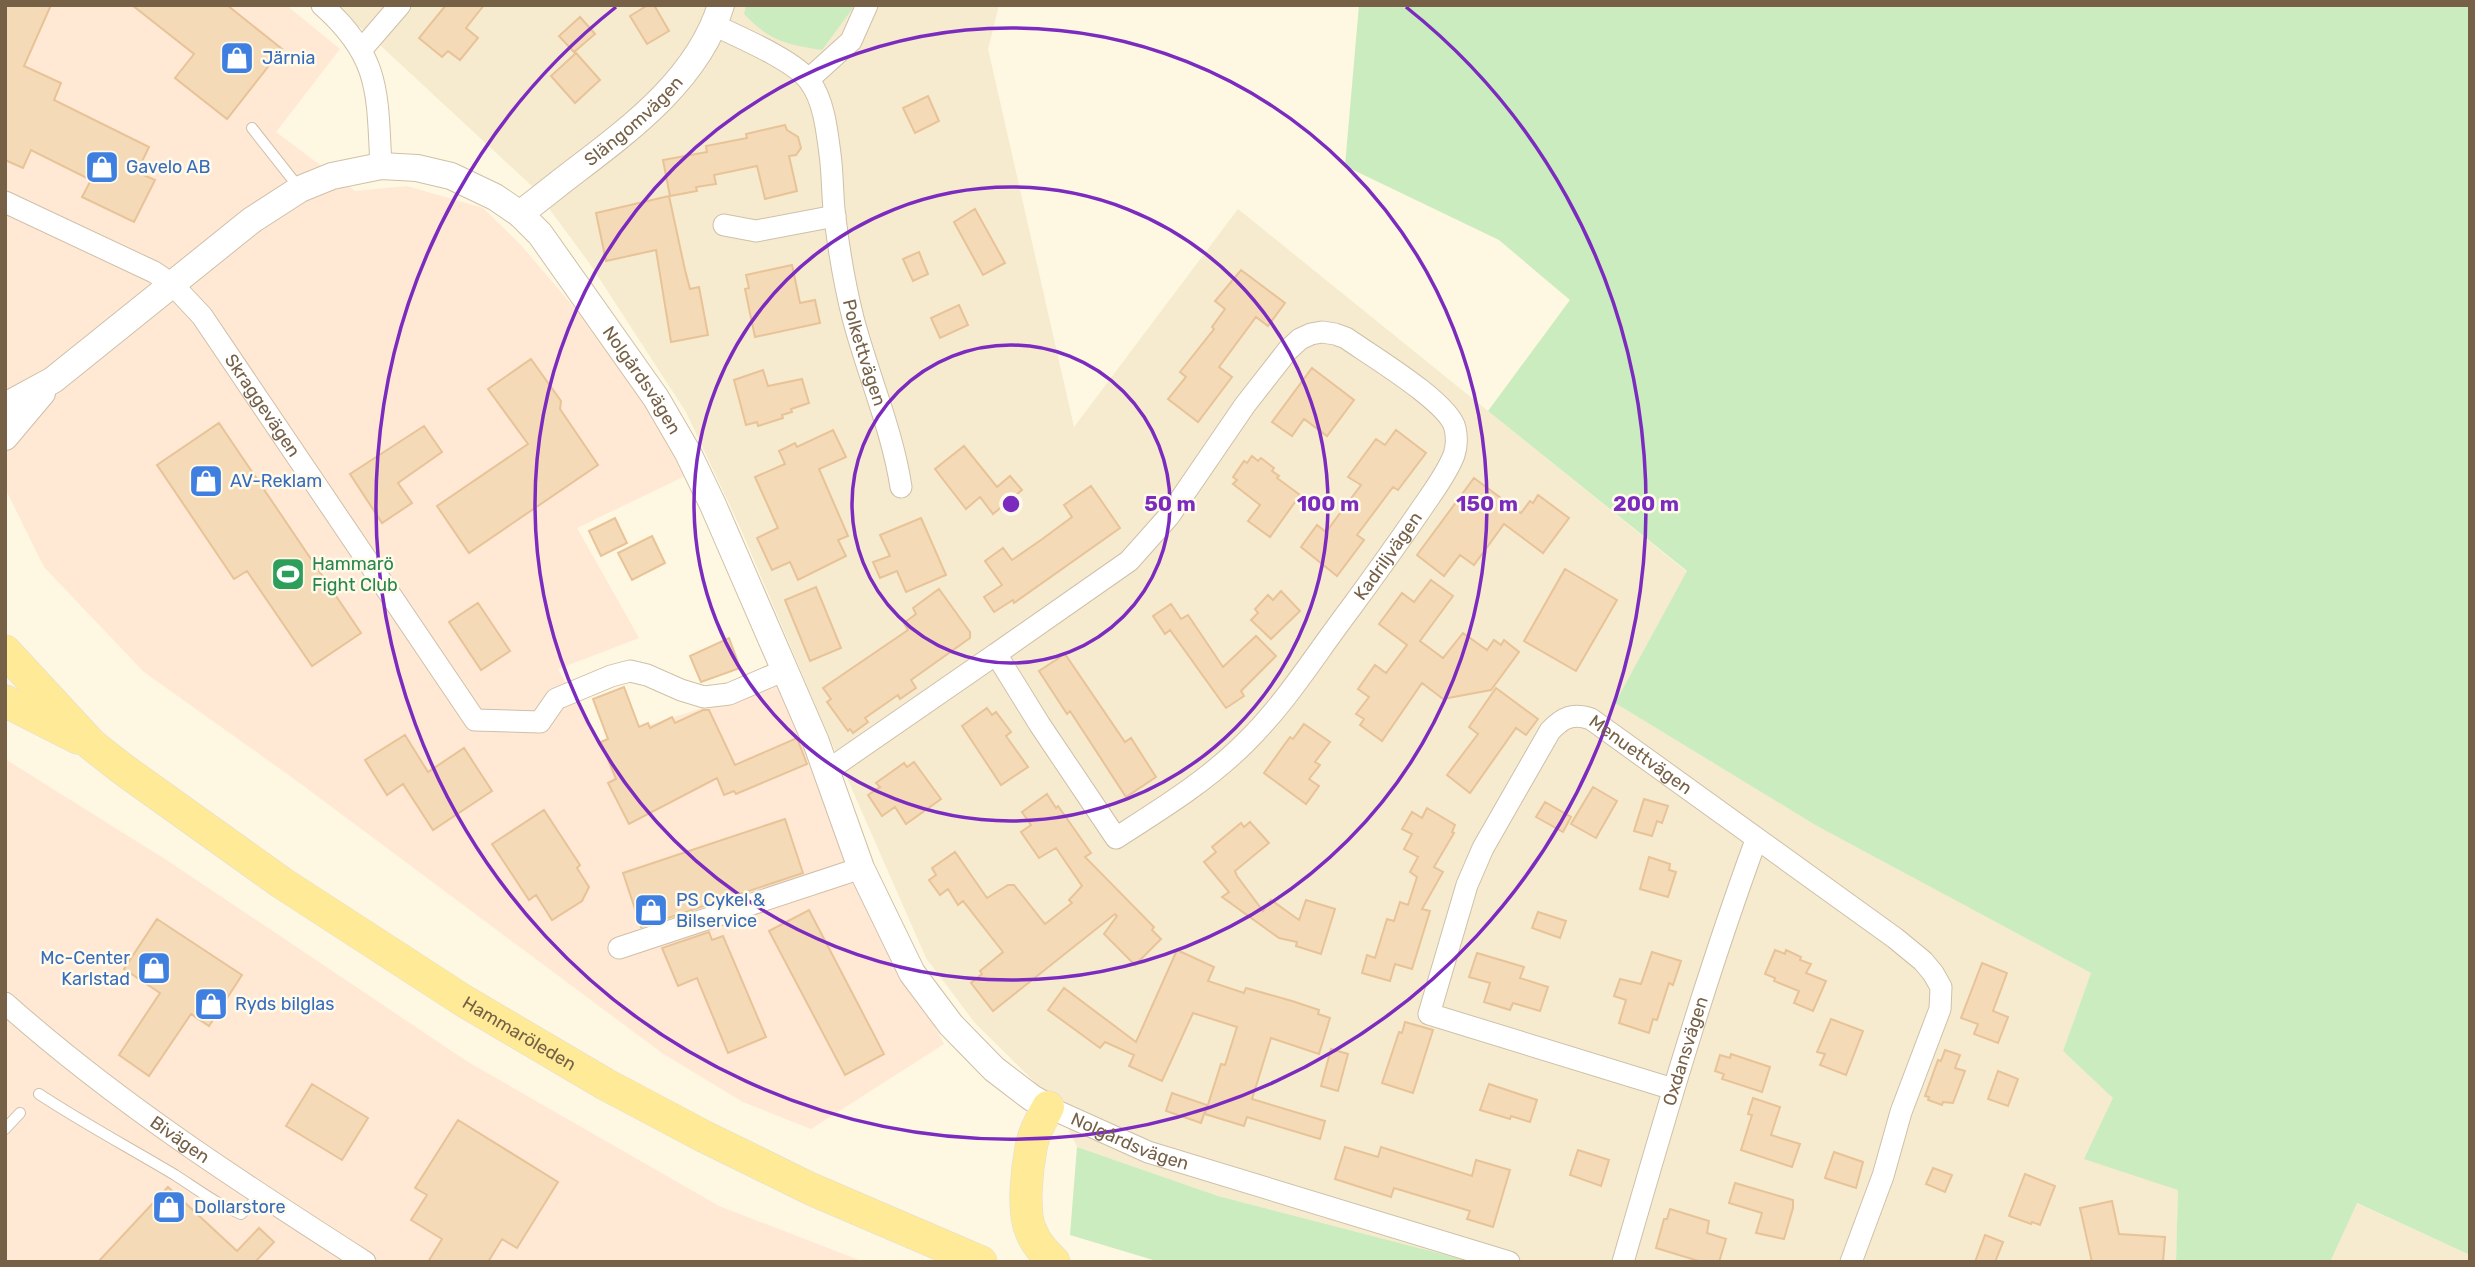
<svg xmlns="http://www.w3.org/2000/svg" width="2475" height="1267" font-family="Rubik,sans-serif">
<rect width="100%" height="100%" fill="#fef7e1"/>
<path fill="#f6eacf" d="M331,5H999L988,49L1074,427L1238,209L1687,572L1615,703L1817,826L2091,973L2063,1051L2114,1098L2178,1190L2176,1262H1473L1218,1196L1077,1147L1056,1103L975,1023L926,958L823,723L740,527L686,412L590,264L534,188L366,32Z
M2356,1203L2470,1255V1262H2330Z"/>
<path fill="#ffe8d4" d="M5,5H286L340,49L276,132L355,191L407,186L483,208L520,244L623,365L685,476L577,528L639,638L558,669L599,741L778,684L816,768L857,880L944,1044L811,1129L743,1102L662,1053L297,781L144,672L44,567L5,488Z
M5,759L168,861L468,1062L719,1206L864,1262H5Z"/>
<path fill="#caecbf" d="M746,5H847L853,8L822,50C785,44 770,41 744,14Z
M1359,5H2470V1255L2357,1203L2330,1262H2176L2178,1190L2084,1159L2113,1098L2063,1051L2091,973L1817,826L1615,703L1687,571L1488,411L1570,300L1499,240L1345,166Z
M1077,1147L1218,1196L1473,1262H1160L1070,1235Z"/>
<path fill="#f5dab7" stroke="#e8c397" stroke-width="2" d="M5,5H51L24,66L61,83L54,100L149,147L137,172L155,180L134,222L82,197L91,180L31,150L23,168L5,160Z
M132,5H227L282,49L227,119L175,78L194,54Z
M446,5H484L466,28L478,38L460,60L448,51L442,57L419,38Z
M648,5H654L669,31L647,44L630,16Z
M580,17L595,34L574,52L559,36Z
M576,53L600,80L575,103L551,76Z
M928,96L939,121L915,133L903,108Z
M785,125L787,130L798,137L801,148L796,155L789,156L797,191L765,199L757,166L714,175L716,184L696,187L697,191L670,196L663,160L707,152L706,146L747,138L746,134Z
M669,196L685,270L690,289L699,287L708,335L671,342L656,250L606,261L596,213Z
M975,209L1005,263L983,275L954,222Z
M919,252L928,274L913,281L903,259Z
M792,265L800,303L815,300L820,323L755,337L745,289L749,288L746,275Z
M1241,270L1285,303L1268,326L1256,317L1219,367L1232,377L1198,422L1168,399L1186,377L1180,372L1214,329L1212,327L1225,309L1215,301Z
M959,305L968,325L940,338L931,318Z
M531,359L561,401L560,409L598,465L469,553L437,506L528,444L488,389Z
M1312,368L1354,400L1327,436L1304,419L1292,436L1272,422Z
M763,370L768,386L802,379L809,403L791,409L792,412L782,415L783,418L758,426L757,422L746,425L734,380Z
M219,423L361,633L312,666L247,571L234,579L157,465Z
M424,426L442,452L398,483L412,503L382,523L350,474Z
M833,430L846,457L819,469L848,536L838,540L846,556L798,580L790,562L772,570L757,538L778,528L755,477L785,464L779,451L795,443L797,447Z
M1396,430L1426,453L1398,490L1393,487L1357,535L1364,540L1337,576L1301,547L1317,525L1326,532L1361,485L1348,477L1376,439L1385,445Z
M964,446L997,487L1010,476L1022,490L993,514L980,497L966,509L935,469Z
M1252,456L1258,461L1261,458L1274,468L1272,471L1279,476L1277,478L1300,495L1270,537L1248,521L1260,505L1233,484L1237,480L1233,477L1244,461L1247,463Z
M1474,478L1521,513L1530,501L1533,503L1538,495L1569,518L1543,553L1504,524L1474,565L1460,555L1444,576L1417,555Z
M1091,486L1120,528L1014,603L1013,600L994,612L984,597L1002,585L985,561L1003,548L1012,560L1041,540L1072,517L1064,505Z
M615,518L627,543L601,556L589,531Z
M921,518L946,575L906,592L897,571L880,578L873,562L890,556L880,535Z
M652,536L665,563L632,580L618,553Z
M1565,569L1617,600L1576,671L1524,641Z
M1431,580L1453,596L1420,641L1443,658L1463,633L1487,650L1494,640L1501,645L1504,640L1519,652L1491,690L1443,699L1422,683L1382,741L1360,725L1364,719L1356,714L1369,697L1358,689L1375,665L1386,673L1407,645L1379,624L1402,593L1414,602Z
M816,587L841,648L810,661L785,600Z
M939,589L970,632V638L911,680L916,688L900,699L898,695L865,718L868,722L853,733L850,729L848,731L827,702L831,699L823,688L908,630L904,623L916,614L913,608Z
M1281,591L1300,611L1271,639L1251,620L1258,613L1255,609L1268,595L1273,600Z
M478,603L510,651L481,670L449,622Z
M1171,604L1181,619L1188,615L1223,667L1256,636L1276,656L1241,691L1244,696L1226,708L1170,630L1165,634L1153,616Z
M729,638L740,668L701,682L690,656Z
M1065,654L1125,742L1131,738L1156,777L1126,797L1070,711L1067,714L1039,671Z
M624,687L639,727L648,723L650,728L672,717L675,723L703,710H709L735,765L797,738L807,764L736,794L734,791L724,795L717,778L629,824L608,783L616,779L601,742L608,739L593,699Z
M1496,688L1538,719L1526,735L1516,728L1470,793L1447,775L1478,734L1469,727Z
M987,708L992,715L996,712L1011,732L1006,736L1028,767L1001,785L962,726Z
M1304,724L1330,742L1315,762L1320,765L1309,779L1319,786L1306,804L1264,773L1290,737L1293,739Z
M405,735L428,772L464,748L492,791L433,830L403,784L387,795L365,760Z
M914,762L941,799L906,824L895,807L882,816L868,795L880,787L876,783L904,763L907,767Z
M1593,787L1617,801L1596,838L1571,824Z
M1047,794L1056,808L1058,806L1091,853L1085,857L1154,927L1152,930L1161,939L1135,965L1104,934L1117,916L1115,914L993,1011L971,983L982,974L980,971L1003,952L963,901L958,905L948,889L940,895L929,880L936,875L932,868L955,852L987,898L1008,885H1014L1045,924L1072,903L1069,900L1082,886L1056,848L1039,858L1021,832L1031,825L1022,812Z
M1644,799L1668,806L1662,823L1657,821L1652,836L1634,831Z
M1545,802L1571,817L1563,832L1536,817Z
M1427,808L1455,825L1452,832L1454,833L1434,867L1443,872L1422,909L1430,911L1412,969L1395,964L1390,981L1362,973L1367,955L1375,958L1387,919L1394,921L1400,902L1408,905L1417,877L1410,872L1418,857L1404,849L1412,834L1402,829L1412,812L1422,818Z
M544,810L580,865L577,868L589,887L582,901L552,920L536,895L529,900L492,844Z
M785,819L803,873L641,927L623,873Z
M1250,822L1269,843L1235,871L1237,876L1263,911L1271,900L1299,920L1306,900L1335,909L1321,954L1296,946L1297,942L1279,938L1222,897L1229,892L1204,862L1216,852L1212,847L1241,823L1244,827Z
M1649,857L1670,864L1669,870L1676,872L1668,897L1640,889Z
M809,910L884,1054L845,1075L769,931Z
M1538,912L1566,921L1560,938L1532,928Z
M157,919L242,975L209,1026L191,1014L149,1076L119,1055L160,993L124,969Z
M709,932L712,940L723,936L766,1037L728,1053L697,978L678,986L662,948Z
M1177,950L1214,967L1208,981L1244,993L1246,988L1292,1001L1319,1010L1318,1014L1330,1018L1319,1054L1271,1038L1252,1099L1325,1121L1320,1139L1247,1117L1244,1126L1205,1114L1221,1064L1225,1065L1237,1027L1193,1013L1162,1081L1129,1066L1134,1055L1105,1042L1100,1048L1048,1010L1064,988L1136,1042Z
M1775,950L1785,954L1786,950L1801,957L1800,960L1811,964L1806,973L1826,981L1813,1011L1794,1003L1799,991L1774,981L1775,978L1765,974Z
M1652,952L1681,961L1673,985L1669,983L1657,1020L1653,1019L1649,1033L1619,1023L1626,1000L1614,996L1620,979L1641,984Z
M1477,953L1524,967L1520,978L1548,987L1540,1011L1513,1003L1510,1010L1484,1002L1490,983L1469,977Z
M1982,963L2007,973L1993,1011L2008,1017L1998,1043L1974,1034L1978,1024L1961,1018Z
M1831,1019L1863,1031L1846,1075L1820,1065L1825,1054L1817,1052Z
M1405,1022L1433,1030L1413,1093L1382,1083L1399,1032L1402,1033Z
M1331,1049L1348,1054L1338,1091L1321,1086Z
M1945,1050L1960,1055L1955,1068L1965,1071L1953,1103L1943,1102L1942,1105L1928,1100L1929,1097L1925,1096L1938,1060L1941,1061Z
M1731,1054L1770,1067L1762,1092L1722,1079L1724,1074L1715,1071L1720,1055L1730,1058Z
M1998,1071L2018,1079L2008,1106L1988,1099Z
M312,1084L368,1118L342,1160L286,1126Z
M1489,1084L1537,1100L1530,1122L1511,1116L1510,1119L1480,1110Z
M1172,1093L1207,1105L1201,1123L1166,1111Z
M1753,1098L1780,1107L1771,1135L1800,1144L1792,1167L1741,1150L1752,1115L1748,1114Z
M458,1120L558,1182L517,1248L502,1239L488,1262H428L442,1239L411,1220L427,1195L415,1188Z
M1345,1147L1378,1157L1381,1147L1472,1176L1476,1160L1510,1170L1493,1227L1467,1219L1470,1211L1394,1188L1391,1197L1335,1179Z
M1578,1150L1609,1160L1601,1186L1570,1175Z
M1834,1152L1863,1162L1856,1188L1825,1178Z
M1933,1168L1952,1175L1945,1192L1926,1184Z
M2025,1174L2055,1186L2040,1225L2032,1222L2031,1224L2009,1216Z
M1735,1183L1793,1200V1208L1784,1239L1756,1233L1762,1213L1729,1203Z
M168,1187L237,1251L259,1228L274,1242L255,1262H98Z
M2112,1201L2119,1234L2165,1237L2163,1262H2092L2080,1208Z
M1670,1209L1709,1221L1707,1233L1726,1239L1719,1262H1702L1656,1248L1664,1219H1667Z
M1985,1235L2003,1242L1995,1262H1975Z"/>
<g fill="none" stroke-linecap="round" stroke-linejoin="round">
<g stroke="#cfc0a8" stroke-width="12">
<path id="service" d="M252,128L300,189
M39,1094C83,1123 130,1148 175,1175C197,1189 216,1204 241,1214L261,1195
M5,1129L20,1113"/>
</g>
<g stroke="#cfc0a8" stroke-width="23">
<g id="minor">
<path d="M322,5C381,57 377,93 381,166"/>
<path id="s1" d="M714,25C739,37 796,61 810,82C824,101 827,131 830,154C833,175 832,197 835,218C839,251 845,286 853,318C868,375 892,429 901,487"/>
<path d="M362,49L400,5"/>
<path d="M809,79L851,41L867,5"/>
<path id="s2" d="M5,202L154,272L172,284L202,316L475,720L540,722L556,699L611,676L630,671L647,675L681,690L704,697L729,694L785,670"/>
<path d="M724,225L756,231L835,216"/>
<path id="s3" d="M825,768L837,764L996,654L1040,725L1116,838C1161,809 1207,781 1245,743C1286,703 1315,655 1350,609C1375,575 1400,540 1424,505C1435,489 1447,473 1454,455C1457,446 1457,437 1455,428C1449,402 1370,355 1346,338L1335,334L1322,332L1311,334L1300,339L1288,350L1245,405L1169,516L1129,561L996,654"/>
<path d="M619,948L861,868"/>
<path id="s4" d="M5,1003C116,1102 240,1182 365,1262"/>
<path id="s5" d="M1673,1089L1429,1014L1467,885L1483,848L1550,731C1563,717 1573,713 1591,719L1895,938L1923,961L1933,973L1941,987L1940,1009L1901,1112L1883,1176L1851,1262"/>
<path id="s6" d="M1048,1107L1148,1152L1509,1262"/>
<path id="s7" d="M1623,1262C1664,1120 1705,979 1756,840"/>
</g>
</g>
<g stroke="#cfc0a8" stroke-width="28">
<g id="tertiary">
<path id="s8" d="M520,214C534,203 548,192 562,181C623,134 697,83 721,5"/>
<path id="s9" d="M5,406L53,380L252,220L300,189L332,176L381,166L417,168L451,176L495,197L520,214L540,234L656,398L688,453L713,505L816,742L861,868L912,973L951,1025L994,1069L1032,1098L1048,1107"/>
<path d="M5,437L42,393"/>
</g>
</g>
<g stroke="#e1dcd6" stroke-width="33">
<g id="primary">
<path id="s10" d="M5,651L92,745L124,770L282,883L464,1001L605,1084L703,1136L811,1189L981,1262"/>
<path d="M5,701L78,738"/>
<path d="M1048,1107C1041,1120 1033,1134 1031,1148C1027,1169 1022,1212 1031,1231C1036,1244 1044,1252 1054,1262"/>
</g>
</g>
<use href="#service" stroke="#fff" stroke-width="10"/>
<use href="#minor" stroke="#fff" stroke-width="21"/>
<use href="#tertiary" stroke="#fff" stroke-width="26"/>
<use href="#primary" stroke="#ffea97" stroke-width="32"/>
</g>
<g fill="none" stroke="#7b2cbf" stroke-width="3.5">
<circle cx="1011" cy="504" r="159"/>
<circle cx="1011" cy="504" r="317"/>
<circle cx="1011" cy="504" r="476"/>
<path d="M1406 7A635 635 0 1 1 616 7"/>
</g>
<defs>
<g id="shop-square" transform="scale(1.75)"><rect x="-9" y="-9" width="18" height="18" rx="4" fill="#3f7fe0" stroke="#fffae9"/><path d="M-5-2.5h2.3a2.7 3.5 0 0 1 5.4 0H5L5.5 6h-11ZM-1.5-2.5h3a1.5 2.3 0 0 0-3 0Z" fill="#fff"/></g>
<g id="stadium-square" transform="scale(1.75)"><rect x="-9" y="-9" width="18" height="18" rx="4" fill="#2e9e5b" stroke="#fffae9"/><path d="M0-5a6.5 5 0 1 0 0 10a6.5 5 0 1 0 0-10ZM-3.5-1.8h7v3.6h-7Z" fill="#fff"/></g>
</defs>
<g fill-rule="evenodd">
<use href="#shop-square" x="237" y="58"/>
<use href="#shop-square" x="102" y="167"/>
<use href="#shop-square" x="206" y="481"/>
<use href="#stadium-square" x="288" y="574"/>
<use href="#shop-square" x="651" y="910"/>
<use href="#shop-square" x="154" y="968"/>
<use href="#shop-square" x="211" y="1004"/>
<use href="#shop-square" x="169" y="1207"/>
</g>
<g text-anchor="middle" stroke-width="5" stroke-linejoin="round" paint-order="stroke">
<g font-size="18" fill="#366cbe" stroke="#fffae9" text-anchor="start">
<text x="262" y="64">Järnia</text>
<text x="126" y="173">Gavelo AB</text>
<text x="230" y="487">AV-Reklam</text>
<text x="676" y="906">PS Cykel &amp;<tspan x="676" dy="21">Bilservice</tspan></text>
<text x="130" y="964" text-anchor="end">Mc-Center<tspan x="130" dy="21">Karlstad</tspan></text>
<text x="235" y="1010">Ryds bilglas</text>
<text x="194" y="1213">Dollarstore</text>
</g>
<g font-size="18" fill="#766046" stroke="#fffae9">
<text dy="6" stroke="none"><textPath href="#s8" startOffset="147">Slängomvägen</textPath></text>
<text dy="6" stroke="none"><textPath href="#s1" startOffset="390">Polkettvägen</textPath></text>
<text dy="6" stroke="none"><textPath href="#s9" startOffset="808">Nolgårdsvägen</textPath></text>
<text dy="6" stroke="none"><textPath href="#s2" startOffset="338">Skraggevägen</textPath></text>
<text dy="6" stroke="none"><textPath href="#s3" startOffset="822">Kadriljvägen</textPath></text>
<text dy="6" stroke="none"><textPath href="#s5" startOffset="672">Menuettvägen</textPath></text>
<text dy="6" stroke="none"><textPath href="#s10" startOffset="644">Hammaröleden</textPath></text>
<text dy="6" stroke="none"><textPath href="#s7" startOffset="220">Oxdansvägen</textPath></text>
<text dy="6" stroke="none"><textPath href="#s4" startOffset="222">Bivägen</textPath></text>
<text dy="6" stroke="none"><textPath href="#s6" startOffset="89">Nolgårdsvägen</textPath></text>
</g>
<g font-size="18" fill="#27864d" stroke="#fffae9" text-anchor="start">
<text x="312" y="570">Hammarö<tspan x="312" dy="21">Fight Club</tspan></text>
</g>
</g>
<circle cx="1011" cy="504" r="10" fill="#7b2cbf" stroke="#fffae9" stroke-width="3.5"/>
<g font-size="21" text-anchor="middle" font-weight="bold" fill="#7b2cbf" stroke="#fffae9" stroke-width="5" stroke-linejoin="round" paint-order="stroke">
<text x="1170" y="511">50 m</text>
<text x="1328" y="511">100 m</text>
<text x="1487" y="511">150 m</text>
<text x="1646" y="511">200 m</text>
</g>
<rect width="2475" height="1267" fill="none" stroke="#766046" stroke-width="14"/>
</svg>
